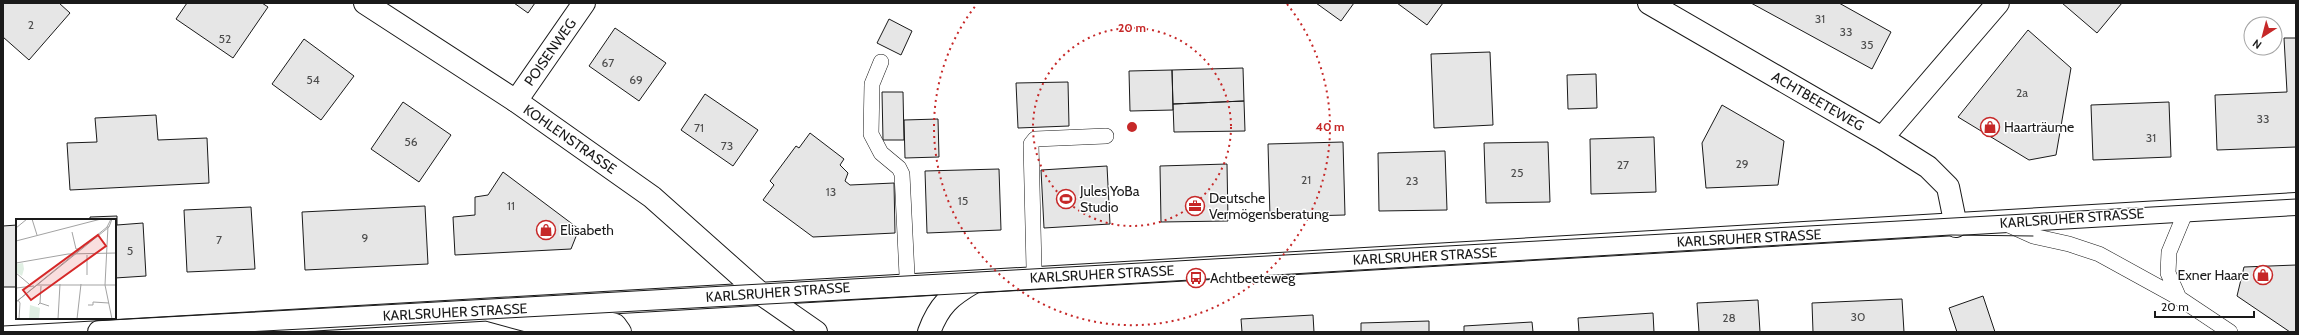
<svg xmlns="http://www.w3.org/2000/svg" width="2299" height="335" font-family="Cabin,sans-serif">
<rect width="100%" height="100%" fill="#fff"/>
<path fill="#e6e6e6" stroke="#1a1a1a" d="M3,3H59L70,13L29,60L3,37Z
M187,3H262L268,7L233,58L176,19Z
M514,3H535L528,13Z
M1316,3H1354L1341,21Z
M1397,3H1443L1427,25Z
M1751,3H1839L1891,32L1872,69Z
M2062,3H2122L2097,33Z
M889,19L912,31L901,55L877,43Z
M615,28L666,63L639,101L589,66Z
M2028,30L2071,68L2056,155L2029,160L1958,117Z
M2284,38H2296V147L2217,150L2215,95L2287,92Z
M304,39L354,76L321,120L272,84Z
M1490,52L1493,125L1434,128L1431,54Z
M1243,68L1244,101L1173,104L1172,70Z
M1172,70L1173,110L1130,111L1129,71Z
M1596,74L1597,108L1568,109L1567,75Z
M1068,82L1069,126L1018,128L1016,83Z
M882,92H903L904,140H883Z
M705,94L758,130L733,166L681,130Z
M1244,101L1245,131L1174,132L1173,104Z
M403,102L451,135L419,182L371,149Z
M2169,102L2171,157L2093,160L2091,105Z
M1722,105L1784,141L1778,185L1706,188L1702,143Z
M156,115L158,140L207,138L209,183L70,190L67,143L97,142L95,118Z
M938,119L939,157L905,158L904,120Z
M810,133L844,159L840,165L848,173L845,181L850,185L894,183L895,233L813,237L763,200L774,185L770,181L796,146L799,148Z
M1654,137L1656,192L1591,194L1590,139Z
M1343,142L1345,215L1270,217L1268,144Z
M1548,142L1550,202L1486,203L1484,143Z
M1445,151L1447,210L1379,211L1378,153Z
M1227,164L1228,221L1161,222L1160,166Z
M1107,166L1110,224L1044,228L1041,170Z
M999,169L1001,230L927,233L925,171Z
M503,172L579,229L571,249L455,255L453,217L475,215V197L488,195Z
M425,206L428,264L305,270L302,212Z
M251,207L255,269L187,272L184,210Z
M117,216V225L143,223L146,276L115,278V220H90V217Z
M17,225V287H3V226Z
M2296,265V332H2290L2237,296L2244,267Z
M1983,296L1995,332H1957L1949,308Z
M1902,299L1904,332H1813L1812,303Z
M1758,300L1760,332H1699L1697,303Z
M1653,313L1654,332H1579L1578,318Z
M1313,315L1314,332H1242L1241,319Z
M1429,321V332H1361V323Z
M1532,322L1533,332H1464V326Z"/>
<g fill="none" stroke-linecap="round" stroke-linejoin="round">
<g stroke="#1a1a1a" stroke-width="16">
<path id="lane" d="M881,62L872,84L871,134L881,153L899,168L902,174L907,275L910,284
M2004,223L2033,236L2069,244L2099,254L2179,298L2230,332
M1036,277L1034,268L1031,144L1035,139L1106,136
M2179,298L2168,273L2169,252L2186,211"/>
</g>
<g stroke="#1a1a1a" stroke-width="24">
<path id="street" d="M1649,3L1882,138L1928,167L1948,187L1956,226
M516,101L584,3
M1882,138L1998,3
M760,293L816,332
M492,311L540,324L599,321L615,325L620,332
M929,332C939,305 950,296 974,282"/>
</g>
<g stroke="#1a1a1a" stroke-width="24">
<path id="secondary" d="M365,3L516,101L652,197L760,293
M99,332C831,289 1564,249 2296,204"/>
</g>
<use href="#lane" stroke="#fff" stroke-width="15"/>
<use href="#street" stroke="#fff" stroke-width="22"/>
<use href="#secondary" stroke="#fff" stroke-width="22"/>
<path stroke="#1a1a1a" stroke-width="1" d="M3,326L2296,199
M246,332L954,294L1951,235L2033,236"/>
</g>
<g fill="none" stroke="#c62828" stroke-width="2" stroke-dasharray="2 4">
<circle cx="1132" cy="127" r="99"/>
<path d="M1287 4A198 198 0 1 1 977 4"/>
</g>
<defs>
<g id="shop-ring" transform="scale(1)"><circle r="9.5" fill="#fff" stroke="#c62828" stroke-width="1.5"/><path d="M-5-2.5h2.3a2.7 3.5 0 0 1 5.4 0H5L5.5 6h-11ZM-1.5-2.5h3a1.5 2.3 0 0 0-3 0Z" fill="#c62828"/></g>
<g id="stadium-ring" transform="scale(1)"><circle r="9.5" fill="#fff" stroke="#c62828" stroke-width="1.5"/><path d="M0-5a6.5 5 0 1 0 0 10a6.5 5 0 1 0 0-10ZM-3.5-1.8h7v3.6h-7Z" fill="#c62828"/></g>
<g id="office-ring" transform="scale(1)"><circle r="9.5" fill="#fff" stroke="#c62828" stroke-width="1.5"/><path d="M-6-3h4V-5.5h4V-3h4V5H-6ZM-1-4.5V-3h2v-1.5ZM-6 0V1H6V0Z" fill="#c62828"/></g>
<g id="bus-ring" transform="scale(1)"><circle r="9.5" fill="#fff" stroke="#c62828" stroke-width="1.5"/><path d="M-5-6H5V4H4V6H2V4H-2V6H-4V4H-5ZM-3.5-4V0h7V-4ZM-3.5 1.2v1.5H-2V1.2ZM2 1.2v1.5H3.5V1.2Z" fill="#c62828"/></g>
</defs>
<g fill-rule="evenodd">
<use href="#shop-ring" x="1990" y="127"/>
<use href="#stadium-ring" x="1066" y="199"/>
<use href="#office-ring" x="1195" y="206"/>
<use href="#shop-ring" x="546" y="230"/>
<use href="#shop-ring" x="2263" y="275"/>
<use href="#bus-ring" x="1196" y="278"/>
</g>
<g text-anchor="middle" stroke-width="3" stroke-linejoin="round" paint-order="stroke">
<g font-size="12" fill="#4d4d4d">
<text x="1820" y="23">31</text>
<text x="31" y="29">2</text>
<text x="1846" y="36">33</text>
<text x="225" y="43">52</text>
<text x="1867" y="49">35</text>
<text x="608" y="67">67</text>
<text x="313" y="84">54</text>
<text x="636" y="84">69</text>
<text x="2022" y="97">2a</text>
<text x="2263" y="123">33</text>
<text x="699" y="132">71</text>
<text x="2151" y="142">31</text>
<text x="411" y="146">56</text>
<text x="727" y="150">73</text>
<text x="1742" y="168">29</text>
<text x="1623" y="169">27</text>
<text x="1517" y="177">25</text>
<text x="1306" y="184">21</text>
<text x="1412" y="185">23</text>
<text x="831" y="196">13</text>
<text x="963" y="205">15</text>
<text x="511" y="210">11</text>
<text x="365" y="242">9</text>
<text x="219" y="244">7</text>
<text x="130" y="255">5</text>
<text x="1858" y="321">30</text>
<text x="1729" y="322">28</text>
</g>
<g font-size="14" fill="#1a1a1a" stroke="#fff">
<text transform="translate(550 52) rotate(-55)" y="5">POISENWEG</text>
<text transform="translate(1818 101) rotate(30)" y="5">ACHTBEETEWEG</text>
<text transform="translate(570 139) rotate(35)" y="5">KOHLENSTRASSE</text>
<text transform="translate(2072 218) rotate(-4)" y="5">KARLSRUHER STRASSE</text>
<text transform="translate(1749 238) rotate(-3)" y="5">KARLSRUHER STRASSE</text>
<text transform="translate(1425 256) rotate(-3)" y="5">KARLSRUHER STRASSE</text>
<text transform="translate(1102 274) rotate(-3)" y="5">KARLSRUHER STRASSE</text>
<text transform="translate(778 292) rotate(-4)" y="5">KARLSRUHER STRASSE</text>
<text transform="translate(455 312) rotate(-3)" y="5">KARLSRUHER STRASSE</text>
</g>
<g font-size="14" fill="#1a1a1a" stroke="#fff" text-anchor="start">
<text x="2004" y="132">Haarträume</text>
<text x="1080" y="196">Jules YoBa<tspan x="1080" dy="16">Studio</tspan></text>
<text x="1209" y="203">Deutsche<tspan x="1209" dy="16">Vermögensberatung</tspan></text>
<text x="560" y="235">Elisabeth</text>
<text x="2249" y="280" text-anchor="end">Exner Haare</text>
<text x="1210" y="283">Achtbeeteweg</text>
</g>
</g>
<g transform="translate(16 219)">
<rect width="100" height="100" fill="#fff"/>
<path d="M7,44L8,50L6,57L0,53V45ZM14,86L24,89L23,100H13Z" fill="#e0efe3"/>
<path fill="none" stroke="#a3a3a3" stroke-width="1" d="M16,0L21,16M92,7L89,66L96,100M0,9L11,0M56,13L60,30H63M0,22L85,0M71,36V56M0,44L52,35L100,34M0,54L13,65M21,66H100M0,69L18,67M2,81L4,84L3,100M0,83L91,8L95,0M0,83L93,8L96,0M24,84L25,67M22,86L24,84L33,87M72,86H77V83L93,84M42,100L44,65M61,100L65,65"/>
<path fill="#d62828" fill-opacity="0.15" stroke="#d62828" stroke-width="2" d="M82,16L90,27L15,81L7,71Z"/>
<rect width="100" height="100" fill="none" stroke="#1a1a1a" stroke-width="2"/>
</g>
<circle cx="1132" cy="127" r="6" fill="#c62828" stroke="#fff" stroke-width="2"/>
<g font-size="12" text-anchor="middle" font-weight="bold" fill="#c62828" stroke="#fff" stroke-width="3" stroke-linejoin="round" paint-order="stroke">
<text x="1132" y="32">20 m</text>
<text x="1330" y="131">40 m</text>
</g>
<rect width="2299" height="335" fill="none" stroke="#1a1a1a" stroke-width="8"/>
<g transform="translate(2263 36) rotate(216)"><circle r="19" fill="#ffffff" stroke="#a3a3a3"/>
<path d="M0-3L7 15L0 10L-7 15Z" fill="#c62828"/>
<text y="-6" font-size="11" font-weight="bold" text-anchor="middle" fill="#1a1a1a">N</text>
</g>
<path d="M2155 311v6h99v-6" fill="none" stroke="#1a1a1a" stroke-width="2"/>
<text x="2161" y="311" font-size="12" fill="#1a1a1a" stroke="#ffffff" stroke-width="3" paint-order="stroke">20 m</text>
</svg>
